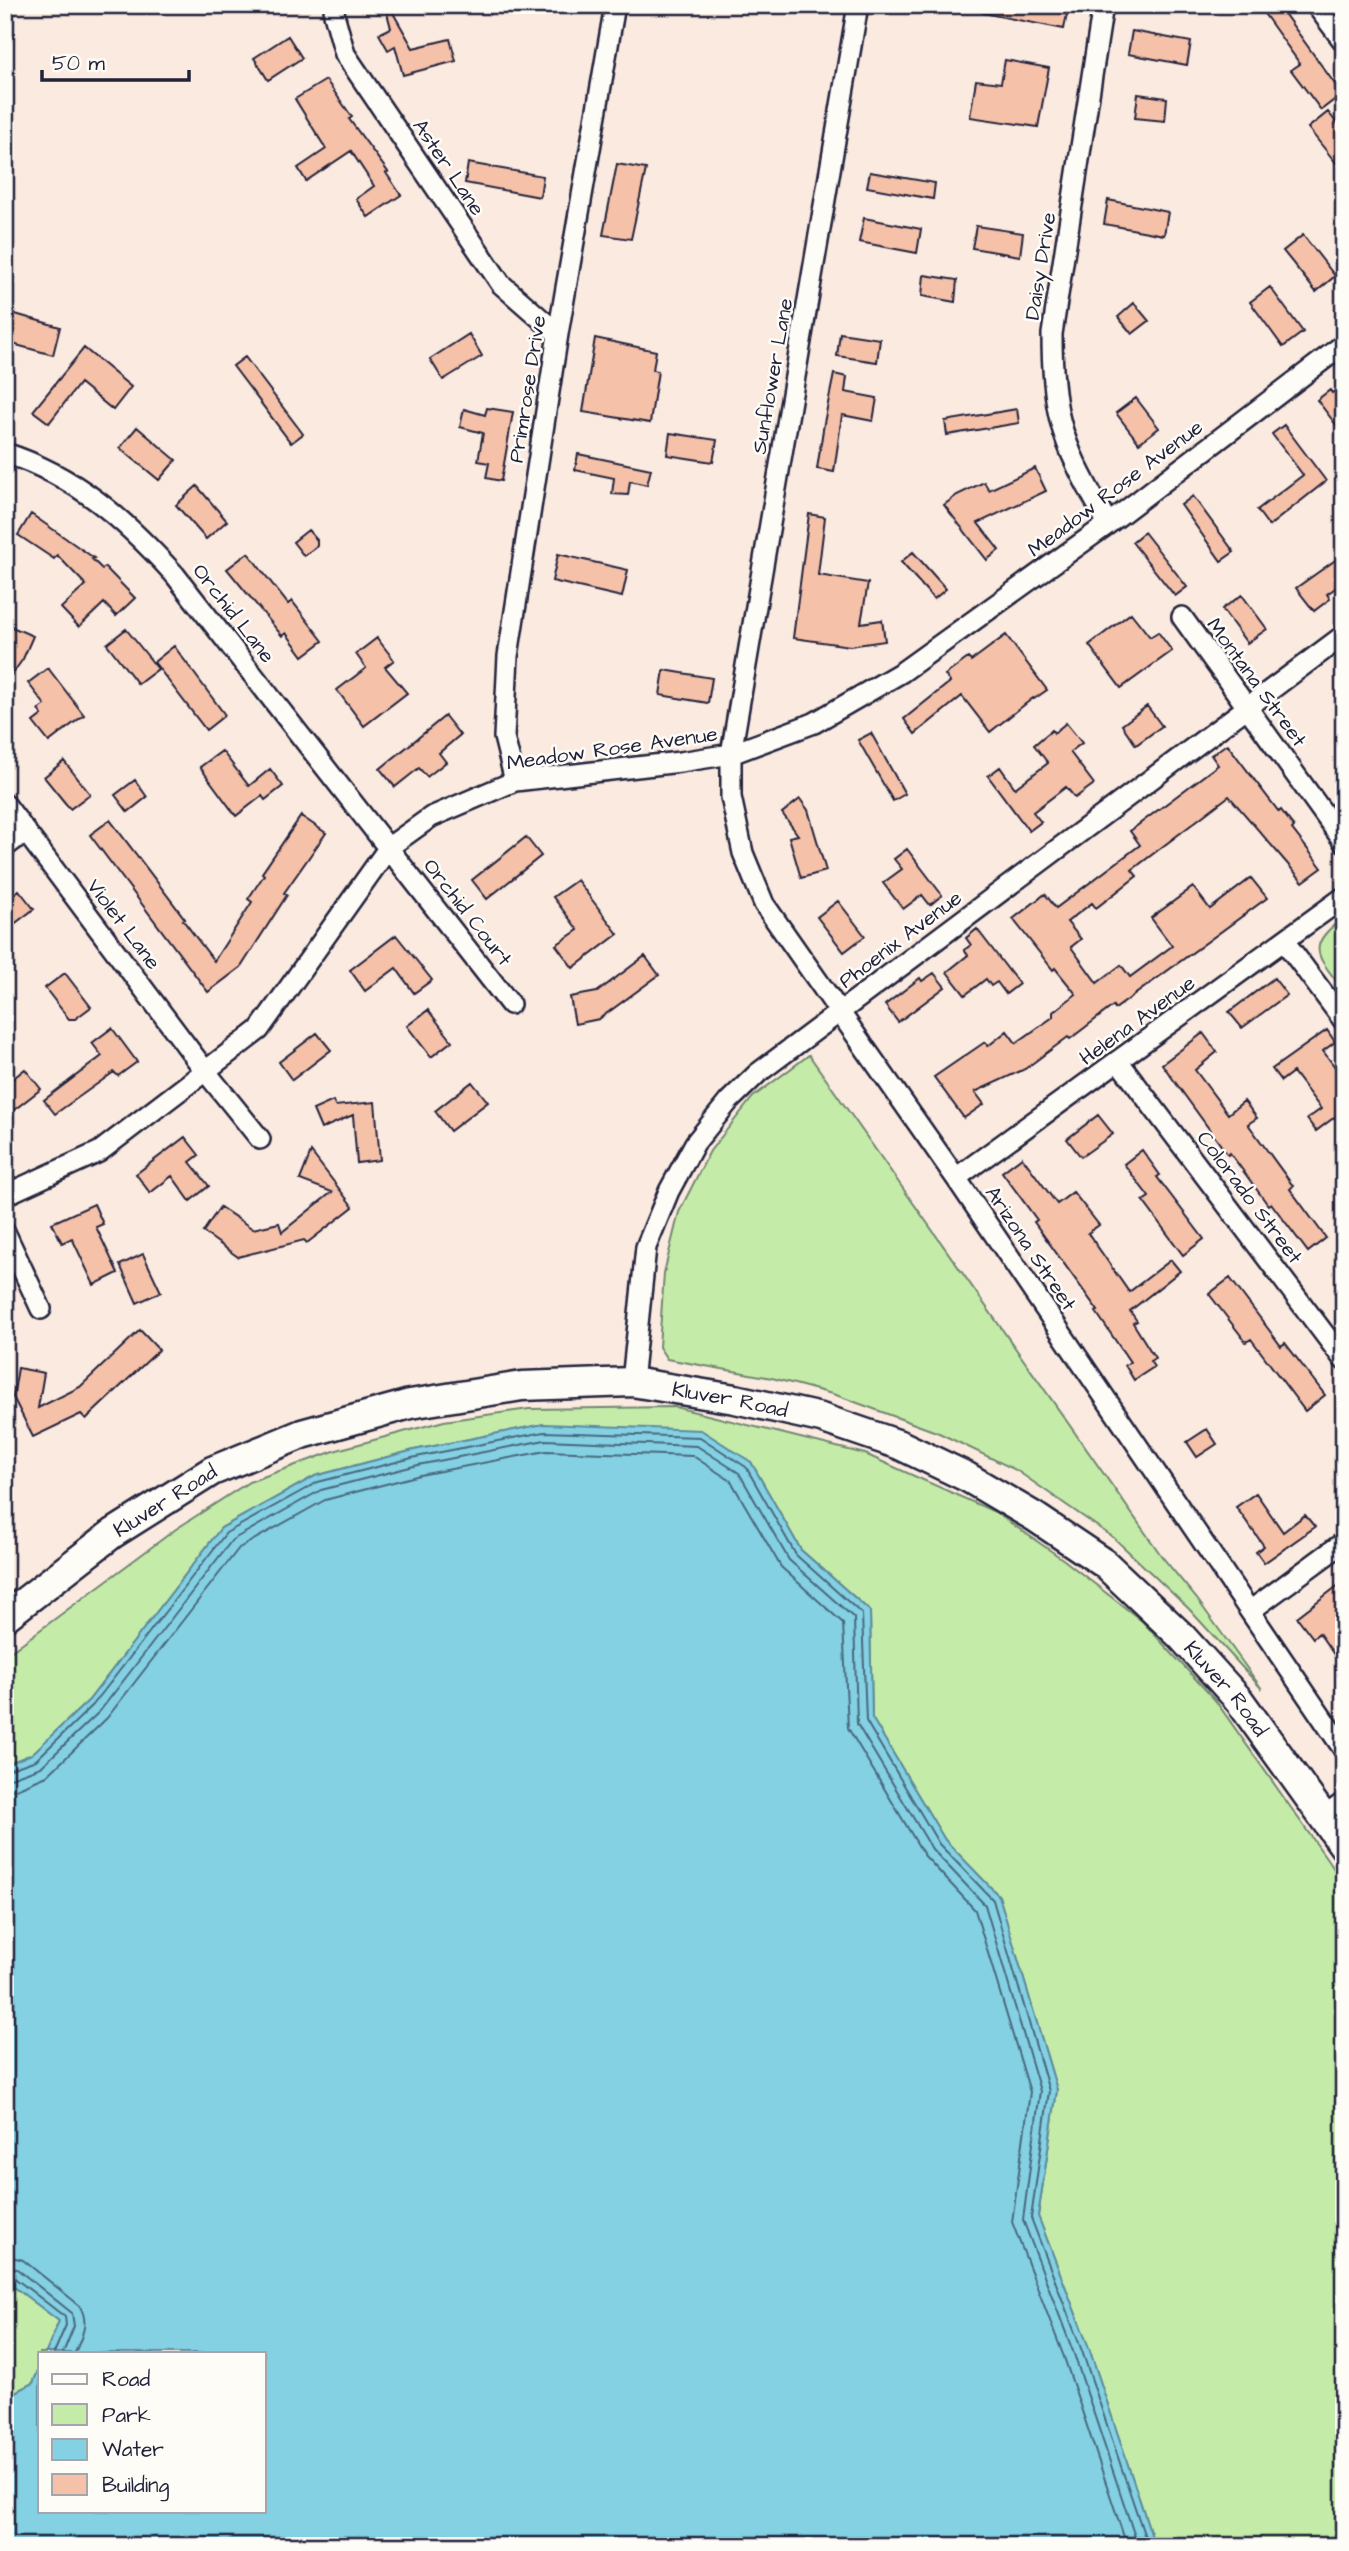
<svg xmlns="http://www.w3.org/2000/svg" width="1349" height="2551" font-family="'Architects Daughter',sans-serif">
<rect width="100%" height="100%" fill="#fbeae0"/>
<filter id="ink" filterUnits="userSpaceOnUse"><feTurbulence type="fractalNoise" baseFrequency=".0143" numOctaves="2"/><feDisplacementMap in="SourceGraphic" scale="14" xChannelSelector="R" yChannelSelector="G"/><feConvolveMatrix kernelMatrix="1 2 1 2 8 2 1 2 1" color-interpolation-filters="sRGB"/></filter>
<g filter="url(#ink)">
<path fill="#c4eca8" stroke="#738772" stroke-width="2" d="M1344,917V991C1318,956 1303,948 1344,917Z
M809,1055L1163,1558L1197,1599L1262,1689L1189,1609L1114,1538L1016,1470L939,1433L836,1395L772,1378L667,1359L659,1347L664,1273L679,1212L710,1151L753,1097Z
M675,1407L865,1454L995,1512L1064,1560L1142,1621L1215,1700L1344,1883V2546H1155L1089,2348L1038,2216L1057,2090L999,1896L945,1840L872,1718L870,1611L801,1550L751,1462L544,1424L414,1450L315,1476L221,1528L89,1700L32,1754L5,1765V1656L176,1529L249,1482L337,1450L444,1421L529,1409Z
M5,2280L59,2321L46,2353H40V2367L33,2383L5,2397Z"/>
<path fill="#84d1e3" stroke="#5d8ba0" stroke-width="2" d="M544,1424L701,1430L751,1462L801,1550L870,1611L872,1718L945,1840L999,1896L1057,2090L1038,2216L1089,2348L1155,2546H5V2397L33,2383L40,2367V2511H264V2353H46L59,2321L5,2280V1765L32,1754L89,1700L221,1528L315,1476L414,1450Z"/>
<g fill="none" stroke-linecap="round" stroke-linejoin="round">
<path stroke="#49687e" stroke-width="2" d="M5,1771L36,1760L93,1705L226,1533L318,1482L416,1457L544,1432L700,1437L746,1467L796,1555L862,1614L866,1721L939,1844L993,1900L1049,2091L1031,2218L1082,2351L1148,2546
M5,1780L41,1767L100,1711L232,1540L321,1490L418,1465L545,1440L697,1446L739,1473L789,1560L854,1618L857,1724L932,1849L985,1905L1040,2091L1023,2220L1074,2354L1138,2546
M5,1790L16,1789L47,1776L107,1718L239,1548L325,1500L420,1475L546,1451L693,1456L731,1481L781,1567L843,1623L848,1728L924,1855L975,1910L1030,2092L1012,2222L1064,2357L1127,2546
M5,2255L23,2260L79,2305C90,2322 82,2336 75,2353
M5,2266L17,2269L72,2313L74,2326L63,2353
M5,2275L12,2276L65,2317L66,2325L54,2353"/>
</g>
<path fill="#f6c1a9" stroke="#22223b" stroke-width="2" d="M984,5H1022L1067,14L1064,29L983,13Z
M1258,5H1278L1342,94L1321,110L1291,70L1300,64Z
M392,11L413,48L450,39L456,61L403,75L395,46L388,50L379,34L391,28L387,13Z
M1132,31L1191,42L1187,65L1128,54Z
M288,36L302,58L268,80L254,58Z
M1005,60L1049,68L1038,127L970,117L976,80L1001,83Z
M326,80L352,117L349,119L388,172L386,173L401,195L368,217L356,199L374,186L351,151L306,181L298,168L326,149L295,99Z
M1138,94L1167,98L1165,121L1135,118Z
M1328,112L1344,132V173L1308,128Z
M468,163L543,176L540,197L465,183Z
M617,164L646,169L631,239L603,235Z
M870,172L935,183L933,199L867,187Z
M1108,200L1168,212L1164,235L1104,224Z
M864,218L921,229L917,253L859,242Z
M976,226L1023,233L1020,256L972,248Z
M1303,235L1335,276L1316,292L1283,251Z
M924,275L957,280L955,302L922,296Z
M1270,287L1303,332L1283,347L1250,302Z
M1134,303L1149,321L1132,334L1118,317Z
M5,311L60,327L53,355L5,342Z
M840,333L880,339L877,362L837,356Z
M469,334L482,356L443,380L430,359Z
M595,338L656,351L653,370L658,371L650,423L583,412Z
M84,348L131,387L113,410L80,383L49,423L33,411Z
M245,357L303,434L291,443L233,366Z
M834,374L847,377L845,392L877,398L873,421L842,415L834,472L817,469L824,423Z
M1344,385V435L1317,400L1330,390L1332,393Z
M1136,398L1159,428L1139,443L1116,413Z
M487,408L513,412L501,481L486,478L489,463L478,461L483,433L460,427L464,409L485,415Z
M1017,409L1019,423L947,435L945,421Z
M1284,425L1326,481L1269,526L1257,510L1303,475L1272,434Z
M137,427L176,460L159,480L120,448Z
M670,433L717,440L713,462L667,455Z
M578,454L651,469L647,485L630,481L628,495L612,494L614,478L575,470Z
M1035,468L1046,491L978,523L999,550L987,560L944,505L957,495L984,482L989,490Z
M197,486L227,521L206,539L176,505Z
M1193,496L1234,552L1221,561L1181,505Z
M31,514L94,558L92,559L102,569L105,567L135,598L116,616L104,603L79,627L61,608L86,585L57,555L54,559L18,535Z
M809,514L825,517L818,575L868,583L861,623L882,620L885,641L850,646L793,638Z
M308,530L317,540V546L304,556L293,542Z
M1144,532L1187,587L1175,596L1132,542Z
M913,552L946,589L934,599L901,562Z
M248,553L288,604L292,601L323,641L303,656L286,633L282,636L227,569Z
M558,554L628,570L622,597L552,581Z
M1344,554V582L1327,594L1330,599L1314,611L1296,588Z
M1242,595L1267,629L1247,643L1222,609Z
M1131,613L1150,637L1158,632L1172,651L1121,688L1089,645Z
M5,624L33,636L23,659L5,684Z
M126,629L158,669L138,684L107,644Z
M1006,635L1047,690L1034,699L1033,698L990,732L962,696L915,734L904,719L950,682L945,675L968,658L971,661Z
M377,638L394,660L385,667L407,693L364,726L337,690L366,668L356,654Z
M174,646L225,715L206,730L154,662Z
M48,668L84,715L49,742L33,722L42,715L38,710L45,705L28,683Z
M664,670L712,678L708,703L660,695Z
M1147,706L1162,726L1136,745L1122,725Z
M445,716L460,735L439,753L446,762L427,777L419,768L395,787L380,769Z
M1066,723L1082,743L1070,752L1094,784L1075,798L1066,787L1033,812L1041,822L1029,831L988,776L1000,767L1015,788L1048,763L1034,745L1052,730L1054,733Z
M871,733L905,794L893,801L858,740Z
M1227,744L1279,812L1281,810L1294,827L1292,829L1322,868L1303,882L1229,796L1132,870L1137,876L1096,908L1092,903L1067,922L1081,939L1071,947L1097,983L1121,965L1130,977L1172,946L1151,918L1193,887L1210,909L1251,878L1267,898L1115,1009L1113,1006L1070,1039L1068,1037L1025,1069L975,1092L984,1104L964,1118L934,1077L985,1042L988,1046L1007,1031L1016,1043L1053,1017V1012L1076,994L1055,968L1053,970L1013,919L1045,894L1056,908L1140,845L1130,831L1218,765L1211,755Z
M222,751L249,786L270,769L283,786L265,800L262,796L236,816L200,767Z
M64,761L90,794L70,809L44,777Z
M135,780L147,797L128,812L115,795Z
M800,799L808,810L826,871L801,878L789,837L798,835L782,813Z
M301,816L326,833L284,893L287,895L241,967L208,992L90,835L110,820L185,919L183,920L214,961L252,902L248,899L264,875L262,873Z
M526,837L541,856L487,899L472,880Z
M907,849L942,895L930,905L922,895L903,909L883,883L902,869L894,859Z
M577,880L618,934L573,968L556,945L578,930L553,897Z
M19,890L34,909L5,931V901Z
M838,901L865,936L844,952L817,917Z
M977,929L1019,984L1006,994L997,982L991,986L986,979L965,995L947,972L968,955L964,950L971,945L966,938Z
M396,935L432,980L414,993L396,968L365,991L350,970Z
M645,956L659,975L599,1019L575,1024L570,997L597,992Z
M65,973L91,1007L75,1019H69L45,988Z
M934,973L945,987L898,1022L885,1005L920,978L922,981Z
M1274,978L1287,995L1242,1028L1229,1012Z
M428,1010L452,1041L431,1057L407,1026Z
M112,1028L137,1062L118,1076L114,1072L55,1114L44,1100L102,1056L92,1043Z
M1327,1030L1335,1042L1323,1051L1344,1079V1110L1316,1131L1307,1119L1321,1109L1293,1072L1281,1081L1272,1069Z
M317,1033L331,1050L292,1080L279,1062Z
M1203,1033L1217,1052L1195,1070L1228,1114L1244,1101L1257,1118L1248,1124L1293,1186L1290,1189L1326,1238L1308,1252L1271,1203L1268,1205L1230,1153L1228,1155L1162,1064Z
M25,1069L41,1089L5,1117V1085Z
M472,1082L488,1102L450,1131L435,1111Z
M333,1101L335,1106L375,1102L380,1160L357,1163L353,1115L321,1129L313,1110Z
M1098,1115L1113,1134L1081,1157L1067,1139Z
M185,1137L199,1155L190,1162L209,1186L190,1201L172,1176L150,1193L136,1174Z
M1142,1150L1160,1175L1157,1177L1204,1239L1183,1255L1143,1201L1149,1197L1124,1164Z
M311,1152L353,1207L307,1243L304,1240L238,1257L203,1232L220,1207L253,1229L279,1223L282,1232L332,1192L300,1180Z
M1022,1157L1057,1204L1073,1192L1099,1225L1088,1233L1129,1292L1171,1260L1180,1271L1130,1311L1137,1321L1133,1323L1155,1358L1150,1361L1154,1367L1134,1380L1125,1365L1130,1362L1096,1312L1098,1311L1034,1222L1037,1220L1002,1172Z
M94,1204L103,1224L96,1227L118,1273L94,1285L72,1238L62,1243L52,1223Z
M143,1254L161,1292L137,1303L120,1265Z
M1230,1278L1281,1346L1285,1343L1325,1395L1305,1411L1251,1339L1246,1342L1209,1294Z
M140,1330L159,1350L86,1419L81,1414L33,1437L13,1397L18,1368L44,1373L38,1408L80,1387Z
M1207,1429L1217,1444L1197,1457L1187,1442Z
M1256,1493L1283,1532L1305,1515L1315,1527L1264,1563L1256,1552L1264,1546L1236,1507Z
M1344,1581V1669L1319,1633L1313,1638L1297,1617Z"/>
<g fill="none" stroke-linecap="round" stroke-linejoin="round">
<g stroke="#22223b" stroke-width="24">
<path id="street" d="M335,5L334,14L345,54L501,284L558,334
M858,5L731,754V797L743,853L764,904L956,1178L1344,1750
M1103,5L1052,334C1052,363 1053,392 1060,420C1069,457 1090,491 1108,524
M1316,5L1344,42
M5,453C77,476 125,520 175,575L510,1004
M1182,617L1344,842
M515,781L504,737L508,656L558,334L615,5
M5,804L206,1072L260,1139
M5,847L26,831
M1285,942L1344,1021
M1119,1062L1344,1360
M956,1178L1344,897
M5,1195L99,1152L259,1030L389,847L431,817L515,781L680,762L731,754L814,723L902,672L1108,524L1344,344
M5,1232L41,1309
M632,1382L646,1247L669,1191L695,1143L729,1101L758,1073L1344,635
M1250,1611L1344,1542
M1324,1817L1344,1802"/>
</g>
<g stroke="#22223b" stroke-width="33">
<g id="secondary">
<path id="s1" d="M5,1617L112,1534L212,1471L302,1434L410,1404L522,1386L632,1382L735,1399L821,1418L900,1445L967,1477L1035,1517L1105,1564L1181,1636L1239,1700L1344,1846"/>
</g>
</g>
<use href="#street" stroke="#fdfcf7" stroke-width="19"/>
<use href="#secondary" stroke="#fdfcf7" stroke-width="28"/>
</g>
</g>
<g text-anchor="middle" stroke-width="5" stroke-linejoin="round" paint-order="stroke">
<g font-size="21" fill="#22223b" stroke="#fdfcf7">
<text transform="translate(449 167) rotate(56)" y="7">Aster Lane</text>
<text transform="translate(1040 266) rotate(-81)" y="7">Daisy Drive</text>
<text transform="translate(772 376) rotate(-80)" y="7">Sunflower Lane</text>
<text transform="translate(527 389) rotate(-81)" y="7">Primrose Drive</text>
<text transform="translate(1115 488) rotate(-37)" y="7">Meadow Rose Avenue</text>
<text transform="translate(234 613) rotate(52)" y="7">Orchid Lane</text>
<text transform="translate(1257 682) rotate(54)" y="7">Montana Street</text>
<text transform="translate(612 748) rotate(-8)" y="7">Meadow Rose Avenue</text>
<text transform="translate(468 912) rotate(52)" y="7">Orchid Court</text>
<text transform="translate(124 924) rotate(53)" y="7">Violet Lane</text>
<text transform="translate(900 939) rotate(-37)" y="7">Phoenix Avenue</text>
<text transform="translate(1137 1020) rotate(-36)" y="7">Helena Avenue</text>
<text transform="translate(1250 1197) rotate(53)" y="7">Colorado Street</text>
<text transform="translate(1031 1248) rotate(56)" y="7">Arizona Street</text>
<text dy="7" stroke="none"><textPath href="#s1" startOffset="786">Kluver Road</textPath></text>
<text dy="7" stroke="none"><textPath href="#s1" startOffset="198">Kluver Road</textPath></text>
<text dy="7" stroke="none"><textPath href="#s1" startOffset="1374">Kluver Road</textPath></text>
</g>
</g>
<rect width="1349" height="2551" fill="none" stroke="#fdfcf7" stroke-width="28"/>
<rect x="14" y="14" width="1321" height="2523" fill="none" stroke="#22223b" stroke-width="2.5" filter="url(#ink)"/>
<rect x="38" y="2352" width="228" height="161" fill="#fdfcf7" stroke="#a5a5ac" stroke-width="2"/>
<rect x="52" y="2374" width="35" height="10" fill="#fdfcf7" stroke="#a5a5ac" stroke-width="2"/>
<text x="102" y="2386" font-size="21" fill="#22223b">Road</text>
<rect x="52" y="2404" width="35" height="21" fill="#c4eca8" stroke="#a5a5ac" stroke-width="2"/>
<text x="102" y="2422" font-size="21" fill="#22223b">Park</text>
<rect x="52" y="2439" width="35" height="21" fill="#84d1e3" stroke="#a5a5ac" stroke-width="2"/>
<text x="102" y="2456" font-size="21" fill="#22223b">Water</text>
<rect x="52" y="2474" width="35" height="21" fill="#f6c1a9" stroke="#a5a5ac" stroke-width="2"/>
<text x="102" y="2492" font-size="21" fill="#22223b">Building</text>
<path d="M42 70v10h147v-10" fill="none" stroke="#22223b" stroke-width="3.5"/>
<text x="52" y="70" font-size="21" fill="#22223b" stroke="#fdfcf7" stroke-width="5" paint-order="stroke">50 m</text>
</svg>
